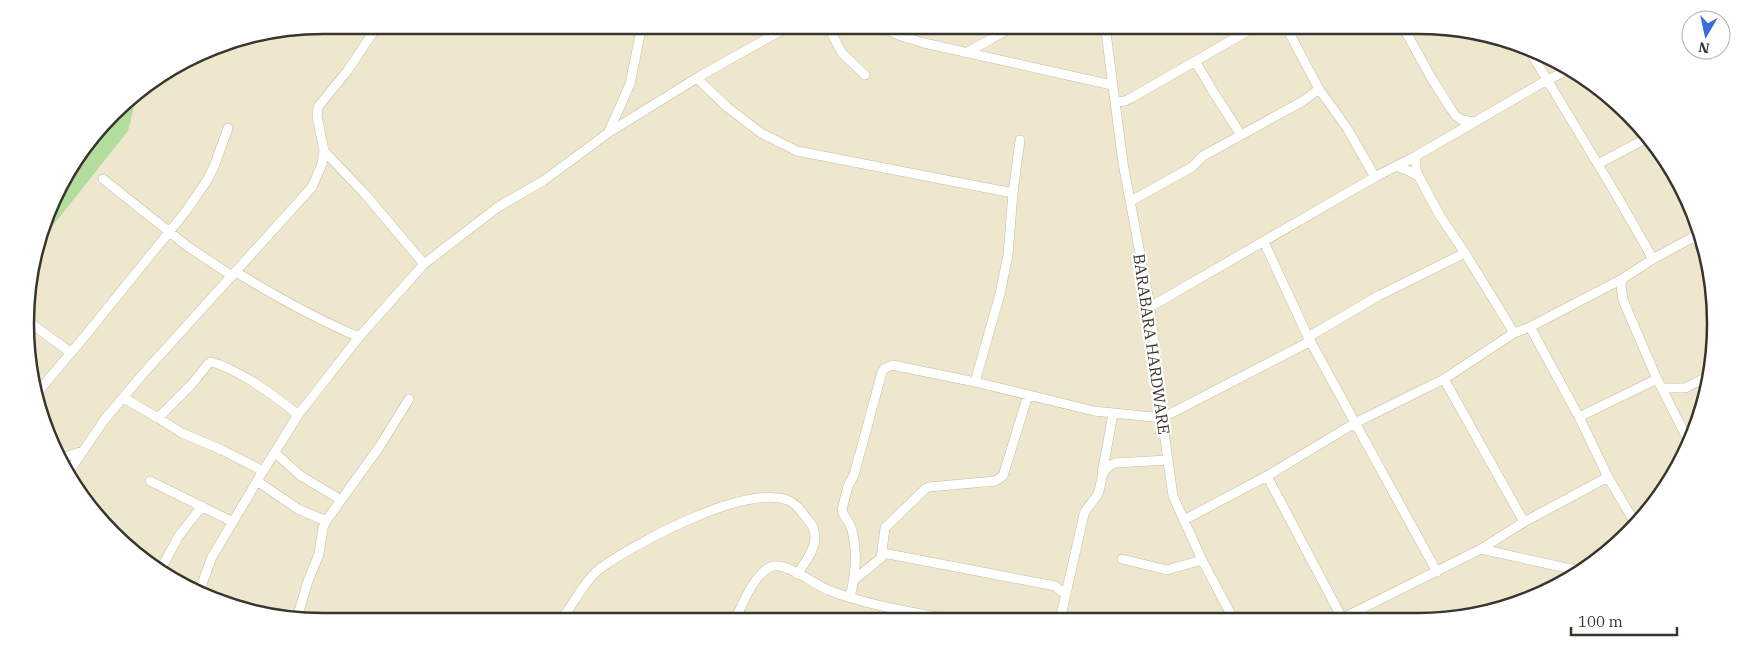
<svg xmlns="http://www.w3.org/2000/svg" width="1741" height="647" font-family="'IBM Plex Serif',serif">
<rect width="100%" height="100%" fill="#eee7cd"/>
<path fill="#b2dd9d" d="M137,93L128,131L43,238L65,175L127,99Z"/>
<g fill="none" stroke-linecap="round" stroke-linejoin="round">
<g stroke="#c4bda4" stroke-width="10">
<path id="minor" d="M827,25L842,53L865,75
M876,25L901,36L924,43L1112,85
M1105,25L1123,163L1150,307L1162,418L1173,496L1202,560L1234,620
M1285,25L1319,89L1347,128L1375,177
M1402,25L1432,79L1451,109L1456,116L1462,120L1474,122
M966,53L1016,25
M1531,53L1617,196L1653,259
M1195,61L1214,93L1241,135
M697,78L727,107L761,133L797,151L1013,193
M1115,100V102L1125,101L1133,97L1258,25
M609,131L630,84L642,25
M324,151L365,194L424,264
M1416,156V170L1419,177L1440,216L1465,253L1514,333
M1598,164L1645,139
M1396,166L1409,171L1419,177
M103,179L187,246L232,276
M1131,201L1192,167L1203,156L1303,101L1319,89
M1694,236L1701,248
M1264,242L1308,337L1437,572
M236,272C275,296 316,319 359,337
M1622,279L1621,286L1623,300L1657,379L1689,442
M1150,307L1375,177L1416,156L1547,80L1567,71
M29,322L70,352
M1308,337L1380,295L1465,253
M1444,379L1524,522
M975,382L1000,294L1008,255L1013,193L1020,140
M1662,388H1685L1707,377
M36,394L85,336L186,211L208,179L215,164L228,128
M124,398L158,418L182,433L222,450L263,471
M1579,417L1657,379
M158,418L191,385L208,364L211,362C238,369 277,397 298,415
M275,453L301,476L341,500
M62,458L83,451
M68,473L105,419L142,375L312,187L322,164L324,151L317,116L318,107L348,70L378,25
M1102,474L1113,414
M1267,476L1342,618
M1608,477L1635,523
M150,481L233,522
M257,481L298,509L326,521
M1184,520L1267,476L1355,423L1444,379L1514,333L1530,327L1622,279L1653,259L1697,235
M1481,549L1580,571
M883,553L1055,586L1066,595
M1122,559L1167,570L1202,560
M159,569L163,565L178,537L202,506
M854,580L881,558L885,528L925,489L929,487L995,481L1003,476L1028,395
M200,589L212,557L263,471L298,415L359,337L424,264L498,207L543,181L608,133L700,76L791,25
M850,597C856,574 858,550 851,527C849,520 843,517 842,510L848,486L854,475L882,372L884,369L892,365L975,382L1094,411L1162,418L1311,341
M265,614L271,615
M297,618L308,581L319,554L323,528L326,521L380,446L409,399
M1060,620L1084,514C1087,506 1094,501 1098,494C1103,481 1099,469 1115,463L1168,460
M1339,620L1481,549L1524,522L1608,477L1579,417L1530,327
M561,621C574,603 586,577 605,565C642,540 744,485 787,500C797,503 802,513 808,520C824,538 809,558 797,574
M735,621C741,606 756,570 773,566C787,563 814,584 828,590C869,606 914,612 958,621"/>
</g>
<use href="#minor" stroke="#fff" stroke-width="9"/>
</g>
<g text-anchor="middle" stroke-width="4.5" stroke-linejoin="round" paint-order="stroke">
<g font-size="16" fill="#38352c" stroke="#fff">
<text transform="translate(1152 344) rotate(82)" y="6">BARABARA HARDWARE</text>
</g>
</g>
<path d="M0 0H1741V647H0ZM323 34H1418A289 289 0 0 1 1707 323V324A289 289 0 0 1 1418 613H323A289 289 0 0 1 34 324V323A289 289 0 0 1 323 34Z" fill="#fff" fill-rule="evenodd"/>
<path fill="none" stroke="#38352c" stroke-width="2.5" d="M323 34H1418A289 289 0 0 1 1707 323V324A289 289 0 0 1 1418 613H323A289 289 0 0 1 34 324V323A289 289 0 0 1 323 34Z"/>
<g transform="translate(1706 35) rotate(189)"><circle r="24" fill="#ffffff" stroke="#afaeab"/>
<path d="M0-4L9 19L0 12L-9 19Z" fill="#386ede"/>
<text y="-8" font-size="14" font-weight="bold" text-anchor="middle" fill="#38352c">N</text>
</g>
<path d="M1571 627v8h106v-8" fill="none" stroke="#38352c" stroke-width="2.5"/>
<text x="1578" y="627" font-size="15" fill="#38352c" stroke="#ffffff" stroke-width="4" paint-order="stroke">100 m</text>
</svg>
